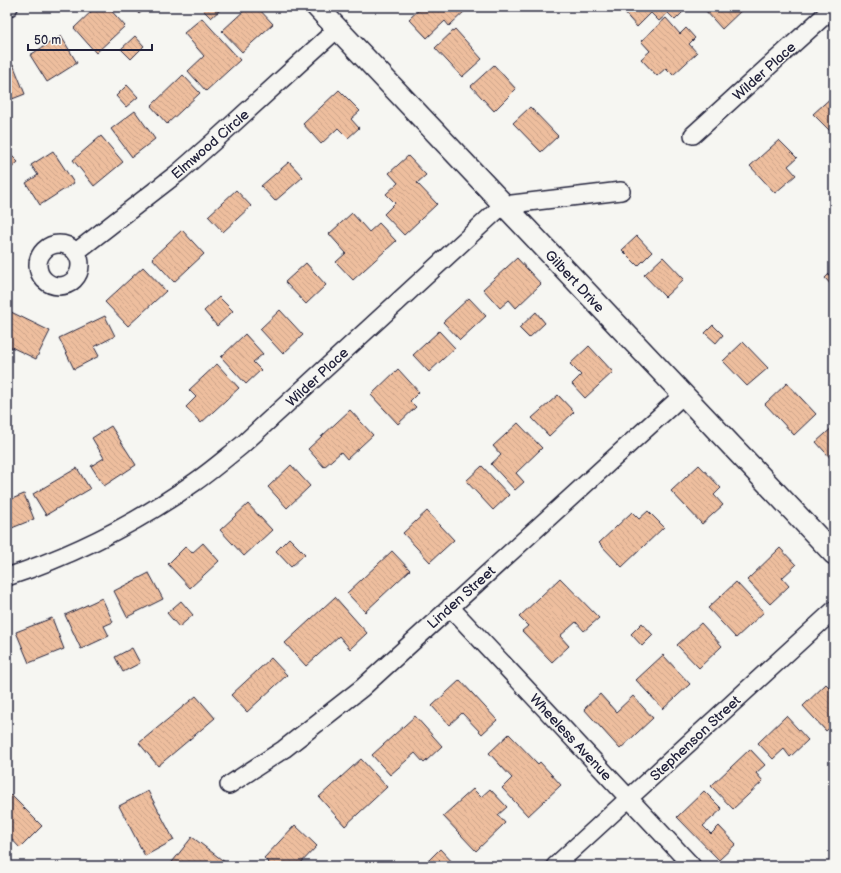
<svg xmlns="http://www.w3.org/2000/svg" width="841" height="873" font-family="'Balsamiq Sans',sans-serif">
<defs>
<pattern id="building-back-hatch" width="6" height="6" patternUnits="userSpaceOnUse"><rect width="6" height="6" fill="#eebe9e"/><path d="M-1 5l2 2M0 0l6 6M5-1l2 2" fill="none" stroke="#cca389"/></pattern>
</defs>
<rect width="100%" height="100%" fill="#f6f6f2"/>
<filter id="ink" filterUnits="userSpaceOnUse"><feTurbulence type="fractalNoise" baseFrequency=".025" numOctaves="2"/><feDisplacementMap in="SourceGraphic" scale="8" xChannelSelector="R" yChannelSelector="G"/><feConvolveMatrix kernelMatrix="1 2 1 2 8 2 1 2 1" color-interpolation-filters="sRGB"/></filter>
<g filter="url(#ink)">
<path fill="url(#building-back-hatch)" stroke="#22223b" d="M96,7H108L125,26L96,53L74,28Z
M132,7H147L139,14Z
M200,7H219L221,9L211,18Z
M248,7H257L273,24L242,52L222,31Z
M422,7H465L467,9L449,26L445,21L427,38L409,19Z
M626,7H682L685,10L675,20L668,13L659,21L651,13L637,27L622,10Z
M708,7H745L722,29L705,10Z
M202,18L240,60L206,91L188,71L204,56L184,33Z
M666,18L680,34L686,28L695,38L689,44L697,53L673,75L666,68L657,76L641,59L650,51L641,41Z
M455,29L482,59L462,77L435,48Z
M61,36L77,63L47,82L30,55Z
M135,36L144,46L131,59L121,49Z
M13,64L25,94L7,101V66Z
M494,65L516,89L494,111L471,86Z
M183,75L200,93L167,124L151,106Z
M127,85L138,97L126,107L116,96Z
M339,90L360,111L351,119L359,128L348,138L338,128L321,144L303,124Z
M834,95V128L830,131L813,114Z
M530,107L558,136L541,152L513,123Z
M135,111L155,139L132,157L111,129Z
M101,136L123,162L94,186L73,160Z
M779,140L797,158L788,166L796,175L775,193L750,166Z
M7,151L18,162L8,171H7Z
M53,151L74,183L40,205L26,183L38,175L31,165Z
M408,156L426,175L417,183L437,204L404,235L384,214L395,203L386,194L398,183L389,173Z
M289,162L303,177L275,201L261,186Z
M236,190L251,206L223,232L208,216Z
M352,213L369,232L379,223L396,241L353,280L336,262L346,253L329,234Z
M182,230L204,254L174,282L152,258Z
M637,236L652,252L638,266L622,250Z
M663,257L684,279L665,297L644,275Z
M517,258L541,284L516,308L509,300L500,308L483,289Z
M306,263L326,285L306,304L285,282Z
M143,267L166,291L128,326L105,302Z
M834,269V288L825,278Z
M219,297L233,311L217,326L204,311Z
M469,298L486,316L460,340L443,322Z
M7,310L50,331L36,359L7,345Z
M280,310L303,335L283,354L260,329Z
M536,312L545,323L529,338L519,328Z
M105,316L115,336L94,347L99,356L74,369L59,338Z
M713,325L723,335L716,343L705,333Z
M439,331L455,348L429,372L413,355Z
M245,334L263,354L253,362L261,370L246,384L221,357Z
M743,342L768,368L747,386L723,361Z
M589,346L613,372L585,398L572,384L581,375L570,364Z
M217,364L239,388L201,423L186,407L196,397L189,390Z
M398,369L419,392L410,401L416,407L398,424L371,395Z
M787,383L816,414L794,435L765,404Z
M558,395L574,412L549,436L532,418Z
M350,410L373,435L347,459L341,452L324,467L308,449Z
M518,423L542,448L516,473L524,482L515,490L491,464L501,455L493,446Z
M111,426L136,465L104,486L91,466L104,458L92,438Z
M834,426V462L816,442Z
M291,465L310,486L287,508L268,487Z
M699,465L721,488L714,495L723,505L702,524L671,491Z
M482,466L509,495L493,510L466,481Z
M77,468L90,489L46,515L33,494Z
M24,494L34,519L7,530V501Z
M248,504L272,530L244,556L220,530Z
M427,511L454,540L430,562L403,533Z
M648,511L664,527L622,567L599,543L632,512L639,519Z
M289,538L305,554L291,567L276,551Z
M203,543L219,561L190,588L168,564L186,546L192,553Z
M780,548L796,565L782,578L789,586L770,604L747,580Z
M392,551L410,570L365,612L347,593Z
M149,573L163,599L127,617L114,591Z
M560,578L599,618L584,631L576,622L560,636L569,646L552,662L522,631L528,626L519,617Z
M736,582L764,612L736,638L708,608Z
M335,597L367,633L350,649L339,636L306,666L285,643Z
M102,598L113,622L104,626L109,636L81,649L65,615Z
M181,601L193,615L179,627L167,613Z
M52,618L64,649L29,663L16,632Z
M642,623L653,635L642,646L631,634Z
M701,623L722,646L699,668L677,645Z
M132,648L140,663L123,672L115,657Z
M663,655L690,684L663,709L636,680Z
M271,658L287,675L247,712L231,695Z
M460,680L497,720L482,734L462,713L449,725L432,706Z
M826,684L834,692V724L826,731L803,706Z
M600,694L616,712L633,696L653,718L620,749L584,709Z
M196,696L215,718L158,766L139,743Z
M415,716L442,746L424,763L415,753L390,775L372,755Z
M786,716L808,740L790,757L784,749L773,759L758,743Z
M509,734L538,764L540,762L561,785L528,816L502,788L512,778L489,753Z
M750,749L765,765L756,773L763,781L733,809L711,786Z
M361,759L387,787L345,826L319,797Z
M473,789L481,797L490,789L507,807L498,815L505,823L476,851L443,816Z
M148,791L174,840L145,856L119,806Z
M704,791L722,809L703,826L711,834L719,826L736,844L719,860L677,817Z
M11,795L42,826L20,848L7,834V799Z
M295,825L317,846L298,866H272L264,858Z
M192,837L230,866H169Z
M440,849L456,866H423Z"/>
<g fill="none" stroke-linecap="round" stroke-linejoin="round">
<g stroke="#22223b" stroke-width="20">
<path id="minor" d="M7,8L9,7
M693,135L834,7
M38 265a21 21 0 1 1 42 0a21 21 0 1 1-42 0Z
M76,252L179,172L212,143L337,29
M7,577C74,555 137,523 195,482C211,471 226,458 241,446L503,205L621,191
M450,607L692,866
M229,785L284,749L362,688L683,395
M555,866L834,610"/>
</g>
<g stroke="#22223b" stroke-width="24">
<path id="tertiary" d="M317,7L834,554"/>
</g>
<use href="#minor" stroke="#f6f6f2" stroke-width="17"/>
<use href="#tertiary" stroke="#f6f6f2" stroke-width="21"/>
</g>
</g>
<g text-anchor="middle" stroke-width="3" stroke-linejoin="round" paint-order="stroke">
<g font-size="14" fill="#22223b" stroke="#f6f6f2">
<text transform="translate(764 71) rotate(-42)" y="5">Wilder Place</text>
<text transform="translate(210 144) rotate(-41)" y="5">Elmwood Circle</text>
<text transform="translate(575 281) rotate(47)" y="5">Gilbert Drive</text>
<text transform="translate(317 377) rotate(-43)" y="5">Wilder Place</text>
<text transform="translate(461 597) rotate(-42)" y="5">Linden Street</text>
<text transform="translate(571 737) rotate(47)" y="5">Wheeless Avenue</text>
<text transform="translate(695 738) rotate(-43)" y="5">Stephenson Street</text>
</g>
</g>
<rect width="841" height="873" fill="none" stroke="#f6f6f2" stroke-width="24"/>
<rect x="12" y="12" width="817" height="849" fill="none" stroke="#22223b" stroke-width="1.5" filter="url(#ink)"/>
<path d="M28 44v6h124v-6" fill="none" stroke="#22223b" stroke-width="2"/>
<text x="34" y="44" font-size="12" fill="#22223b" stroke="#f6f6f2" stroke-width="3" paint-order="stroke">50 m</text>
</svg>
